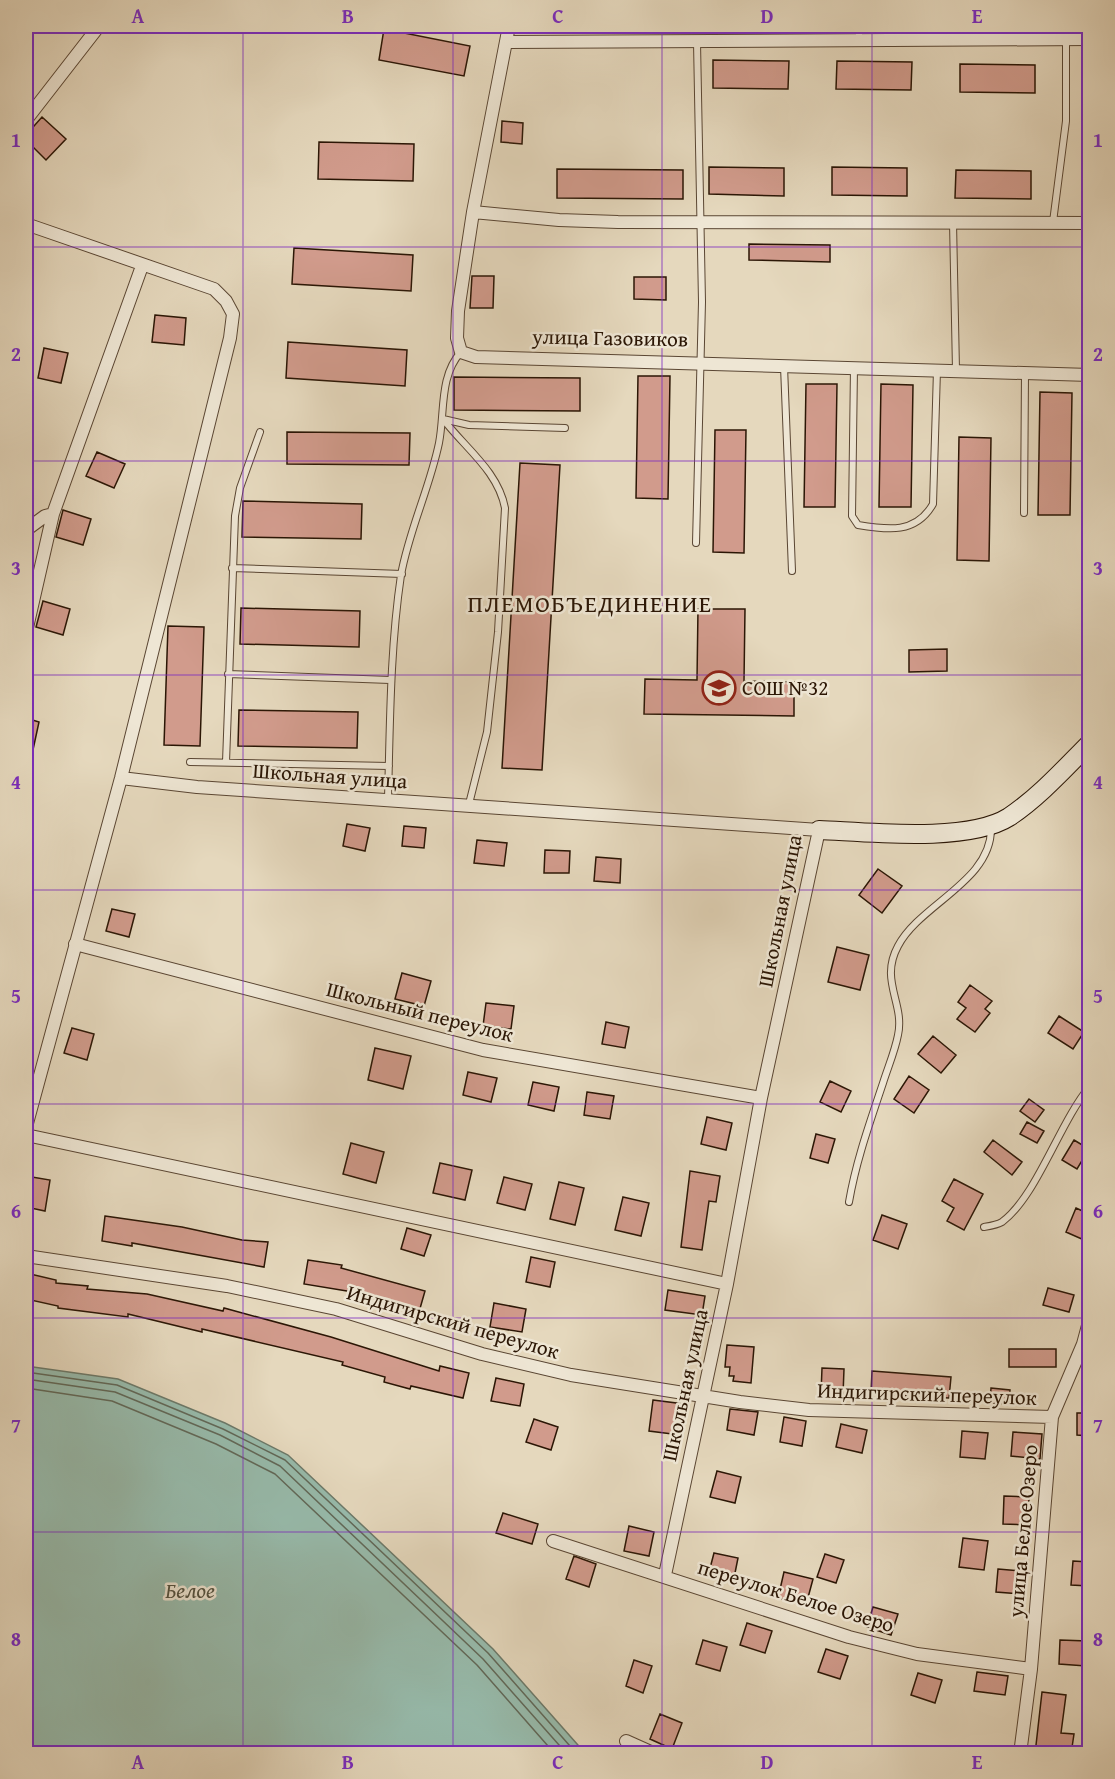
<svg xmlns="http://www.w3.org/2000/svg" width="1115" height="1779" font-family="'Gentium Book Plus',serif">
<rect width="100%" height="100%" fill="#e5d8bd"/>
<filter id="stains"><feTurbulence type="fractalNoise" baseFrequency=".00333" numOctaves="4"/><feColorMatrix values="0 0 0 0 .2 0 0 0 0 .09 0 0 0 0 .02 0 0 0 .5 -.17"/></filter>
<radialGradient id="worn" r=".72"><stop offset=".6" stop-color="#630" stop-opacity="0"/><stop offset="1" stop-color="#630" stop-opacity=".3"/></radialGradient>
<path fill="#97bbac" stroke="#6c7969" stroke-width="1.5" d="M26,1366L118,1379L225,1423L288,1455L493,1649L585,1753H26Z"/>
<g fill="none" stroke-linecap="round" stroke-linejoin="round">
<path stroke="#616858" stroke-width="1.5" d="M26,1372L117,1385L223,1429L285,1460L488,1653L577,1754
M26,1379L115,1392L220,1435L280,1466L483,1659L567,1754
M26,1388L112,1401L216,1444L275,1474L477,1665L555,1754"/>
</g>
<path fill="#d19b8c" stroke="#2b1605" stroke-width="1.5" d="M384,29L470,46L464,76L379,60Z
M713,60L789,61L788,89L713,88Z
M837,61L912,62L911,90L836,89Z
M960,64L1035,65V93L960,92Z
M42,117L66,139L46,160L26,140V135Z
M502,121L523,123L522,144L501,142Z
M319,142L414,144L413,181L318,179Z
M709,167L784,168V196L709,194Z
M832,167L907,168V196L832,195Z
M557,169L683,170V199L557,198Z
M956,170L1031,171V199L955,198Z
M749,244L830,245V262L749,260Z
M294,248L413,255L411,291L292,284Z
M472,276H494L493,308H470Z
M634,277H666V300L634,299Z
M155,315L186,318L184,345L152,342Z
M288,342L407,350L405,386L286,378Z
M44,348L68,353L61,383L38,378Z
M638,376H670L668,499L636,498Z
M454,377L580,378V411L454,410Z
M806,384H837L835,507H804Z
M881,384L913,385L911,507H879Z
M1040,392L1072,393L1070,515H1038Z
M715,430H746L744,553L713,552Z
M287,432L410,433L409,465L287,464Z
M959,437L991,438L989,561L957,560Z
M97,452L125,464L114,488L86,476Z
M520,463L560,465L542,770L502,768Z
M243,501L362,504L361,539L242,537Z
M63,510L91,519L83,545L56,537Z
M43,601L70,609L63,635L36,627Z
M241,608L360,611L359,647L240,644Z
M698,609H745L744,681L794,682V716L644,714L645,679L697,680Z
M168,626L204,627L200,746L164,745Z
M947,649V671L909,672V650Z
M239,710L358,712L357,748L238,746Z
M26,718L39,722L31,759L26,758Z
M347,824L370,828L365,851L343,846Z
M404,826L426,828L424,848L402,846Z
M477,840L507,843L504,866L474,863Z
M545,850L570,851L569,873H544Z
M596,857L621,859L620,883L594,881Z
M878,869L902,886L882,913L859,895Z
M112,909L135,914L129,937L106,931Z
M837,947L869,955L860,990L828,982Z
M402,973L431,981L424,1006L395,999Z
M970,985L992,1001L985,1009L990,1013L975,1032L957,1019L966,1008L958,1002Z
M486,1003L514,1006L511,1029L483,1026Z
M1059,1016L1084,1032L1073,1049L1048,1033Z
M606,1022L629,1027L625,1048L602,1044Z
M72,1028L94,1034L87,1060L64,1053Z
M933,1036L956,1055L941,1073L918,1054Z
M375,1048L411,1056L403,1089L368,1080Z
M468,1072L497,1078L491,1102L463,1095Z
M909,1076L929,1090L914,1113L894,1099Z
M830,1081L851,1091L841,1112L820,1102Z
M533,1082L559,1087L554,1111L528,1105Z
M587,1092L614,1096L610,1119L584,1115Z
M1029,1099L1044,1110L1035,1122L1020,1111Z
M707,1117L732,1123L726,1150L701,1144Z
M1027,1122L1044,1131L1037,1143L1020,1134Z
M816,1134L835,1139L828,1163L810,1158Z
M993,1140L1022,1162L1012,1175L984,1152Z
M1074,1140L1089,1149L1077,1169L1062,1160Z
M351,1143L384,1152L376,1183L343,1174Z
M440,1163L472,1170L465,1200L433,1193Z
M690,1171L720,1176L716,1202L709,1201L702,1250L681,1247Z
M26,1176L50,1180L45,1211L26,1207Z
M504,1177L532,1184L525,1210L497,1203Z
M954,1179L983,1194L964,1230L947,1221L954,1208L942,1201Z
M559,1182L584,1188L575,1225L550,1219Z
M623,1197L649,1203L641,1236L615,1230Z
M1076,1208L1089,1214V1227L1084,1240L1066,1232Z
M882,1215L907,1224L898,1249L873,1240Z
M105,1216L182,1227L242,1240L268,1242L264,1267L132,1243V1246L102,1241Z
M407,1228L431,1235L424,1256L401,1249Z
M531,1257L555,1262L550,1287L526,1282Z
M308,1260L342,1265L341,1268L425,1291L419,1312L353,1292L304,1284Z
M26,1273L56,1280V1283L88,1286L87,1289L147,1294L223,1311L224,1308L331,1337L439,1371L440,1366L469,1373L463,1398L411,1386L410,1389L384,1382L385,1377L342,1365L343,1362L202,1329V1332L128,1314V1317L58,1308V1306L26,1299Z
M1048,1288L1074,1295L1069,1312L1043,1305Z
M668,1290L705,1296L702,1315L665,1310Z
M494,1303L526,1309L522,1332L490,1327Z
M727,1345L754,1347L751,1383L733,1381L734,1376H729L730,1367H725Z
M1009,1349H1056V1367H1009Z
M822,1368L844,1369L843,1395L821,1394Z
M872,1371L951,1377L949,1398L871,1394Z
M496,1378L524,1384L520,1406L491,1401Z
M991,1388L1010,1390L1009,1404L990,1403Z
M653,1400L684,1404L680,1435L649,1431Z
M730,1409L758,1412L754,1435L727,1430Z
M1077,1413H1089V1436L1077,1435Z
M784,1417L806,1421L802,1446L780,1442Z
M534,1419L558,1427L551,1450L526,1442Z
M841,1424L867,1430L862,1453L836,1447Z
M962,1431L988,1433L985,1459L960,1457Z
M1013,1432L1042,1434L1040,1459L1011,1456Z
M717,1471L741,1477L735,1503L710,1497Z
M1004,1496L1029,1497L1028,1525L1003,1524Z
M503,1513L538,1524L532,1544L496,1533Z
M629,1526L654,1532L649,1556L624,1551Z
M963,1538L988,1541L984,1570L959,1567Z
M714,1553L738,1558L733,1583L708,1576Z
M825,1554L844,1560L836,1583L817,1577Z
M574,1556L596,1564L589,1587L566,1579Z
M1073,1561L1089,1562V1586L1071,1585Z
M998,1569L1021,1571L1020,1594L996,1592Z
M784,1572L813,1579L806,1605L778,1598Z
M873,1607L898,1614L891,1635L867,1627Z
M747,1623L772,1631L765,1653L740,1645Z
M703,1640L727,1647L720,1671L696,1664Z
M1060,1640L1087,1641L1086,1666L1059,1664Z
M826,1649L848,1656L840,1679L818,1672Z
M634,1660L652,1666L643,1693L626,1686Z
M977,1672L1008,1676L1005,1695L974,1691Z
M918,1673L942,1680L935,1703L911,1695Z
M1042,1692L1066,1695L1061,1733L1074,1734L1071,1754H1035Z
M660,1714L682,1723L672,1749L650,1739Z"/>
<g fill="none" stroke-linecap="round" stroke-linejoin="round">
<g stroke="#5a4633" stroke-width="8">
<path id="lane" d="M1040,26L1041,40
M1085,26L1086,39
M859,40V26
M953,222L956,370
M1053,222L1066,121V40
M784,366L792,571
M854,367L852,516L858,525C888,530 916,534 933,504L937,370
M1024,513L1025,373
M696,543L702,302L697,42
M232,568L402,574
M228,674L390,680
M190,762L389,766
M226,762L235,516L240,488L260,432
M388,799C390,725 390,649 401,575C409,530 430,487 439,443C445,412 439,376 461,352
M469,804L487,732L498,632L505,508C498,471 465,448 443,419L469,425L565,428
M849,1202C856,1161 870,1122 883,1083C888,1067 895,1051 898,1035C905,1003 879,981 898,946C920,904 992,881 991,828
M984,1227C990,1226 997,1225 1002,1222C1037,1196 1059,1123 1090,1086"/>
</g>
<g stroke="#5a4633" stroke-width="14">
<path id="street" d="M509,26L473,212L458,311L457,338L461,352L476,357L1090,375
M507,42L1090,39
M26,120L99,26
M473,212L559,220L618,222L1090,223
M26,224L214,289L226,301L233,314L230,338L121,778L26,1127
M26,530L45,516L53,514
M26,632L53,514L142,266
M121,778L197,787L819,830L761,1098L727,1284L665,1575
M75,944L483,1050L761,1098
M26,1135L727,1284
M26,1256L227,1286L336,1309L482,1354L571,1375L740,1402L809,1410L1052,1417
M553,1541L849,1637L917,1654L1031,1669
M626,1741L655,1754
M1020,1754L1031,1669L1052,1417L1083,1344L1090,1318"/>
</g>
<g stroke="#2b1605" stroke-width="20">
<path id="secondary" d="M819,830C867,832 968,843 1009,817C1039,797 1064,769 1090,743"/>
</g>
<use href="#lane" stroke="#eee6d4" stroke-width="6"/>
<use href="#street" stroke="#eee6d4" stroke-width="12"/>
<use href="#secondary" stroke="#eee6d4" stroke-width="18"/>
</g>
<path fill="none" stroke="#7b2cbf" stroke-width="1.5" stroke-opacity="0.55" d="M243,26V1754M453,26V1754M662,26V1754M872,26V1754M26,247H1090M26,461H1090M26,675H1090M26,890H1090M26,1104H1090M26,1318H1090M26,1532H1090"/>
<defs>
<g id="school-ring" transform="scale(1.725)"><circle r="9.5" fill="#eee6d4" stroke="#8f2418" stroke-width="1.5"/><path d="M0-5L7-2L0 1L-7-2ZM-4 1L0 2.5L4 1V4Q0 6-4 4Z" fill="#8f2418"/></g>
</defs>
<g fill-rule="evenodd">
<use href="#school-ring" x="719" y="688"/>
</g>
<g text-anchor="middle" stroke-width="5" stroke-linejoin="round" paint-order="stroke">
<g font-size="21" fill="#2b1605" stroke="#eee6d4">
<text transform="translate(610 338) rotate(1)" y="7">улица Газовиков</text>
<text transform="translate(330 776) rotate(4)" y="7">Школьная улица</text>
<text transform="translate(780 911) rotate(-79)" y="7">Школьная улица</text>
<text transform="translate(420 1012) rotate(14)" y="7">Школьный переулок</text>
<text transform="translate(453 1322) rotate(16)" y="7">Индигирский переулок</text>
<text transform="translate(685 1385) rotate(-78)" y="7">Школьная улица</text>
<text transform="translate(927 1394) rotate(2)" y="7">Индигирский переулок</text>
<text transform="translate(1023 1531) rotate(-85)" y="7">улица Белое Озеро</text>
<text transform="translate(796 1596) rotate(17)" y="7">переулок Белое Озеро</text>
</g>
<g font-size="21" fill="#2b1605" stroke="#eee6d4" text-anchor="start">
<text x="742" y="695">СОШ №32</text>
</g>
<g font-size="22" font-style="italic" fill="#51503f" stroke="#eee6d4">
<text x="190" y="1598">Белое</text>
</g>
<g font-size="24" letter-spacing="1.5" fill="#2b1605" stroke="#eee6d4">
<text x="590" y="612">ПЛЕМОБЪЕДИНЕНИЕ</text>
</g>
</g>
<rect width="1115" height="1779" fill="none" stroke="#e5d8bd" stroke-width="66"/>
<rect x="33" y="33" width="1049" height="1713" fill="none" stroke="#7b2cbf" stroke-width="2"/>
<g font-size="20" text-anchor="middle" font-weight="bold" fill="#7b2cbf">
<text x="138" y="23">A</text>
<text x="348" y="23">B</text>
<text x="558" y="23">C</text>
<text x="767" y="23">D</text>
<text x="977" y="23">E</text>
<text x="16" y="147">1</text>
<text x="1098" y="147">1</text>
<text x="16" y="361">2</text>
<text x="1098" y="361">2</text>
<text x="16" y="575">3</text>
<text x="1098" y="575">3</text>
<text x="16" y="789">4</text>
<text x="1098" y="789">4</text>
<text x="16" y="1003">5</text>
<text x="1098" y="1003">5</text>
<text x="16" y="1218">6</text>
<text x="1098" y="1218">6</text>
<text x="16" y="1432">7</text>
<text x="1098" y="1432">7</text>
<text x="16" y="1646">8</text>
<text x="1098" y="1646">8</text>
<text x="138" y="1769">A</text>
<text x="348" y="1769">B</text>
<text x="558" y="1769">C</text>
<text x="767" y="1769">D</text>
<text x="977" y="1769">E</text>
</g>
<rect width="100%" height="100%" filter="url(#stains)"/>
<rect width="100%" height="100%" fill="url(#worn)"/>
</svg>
